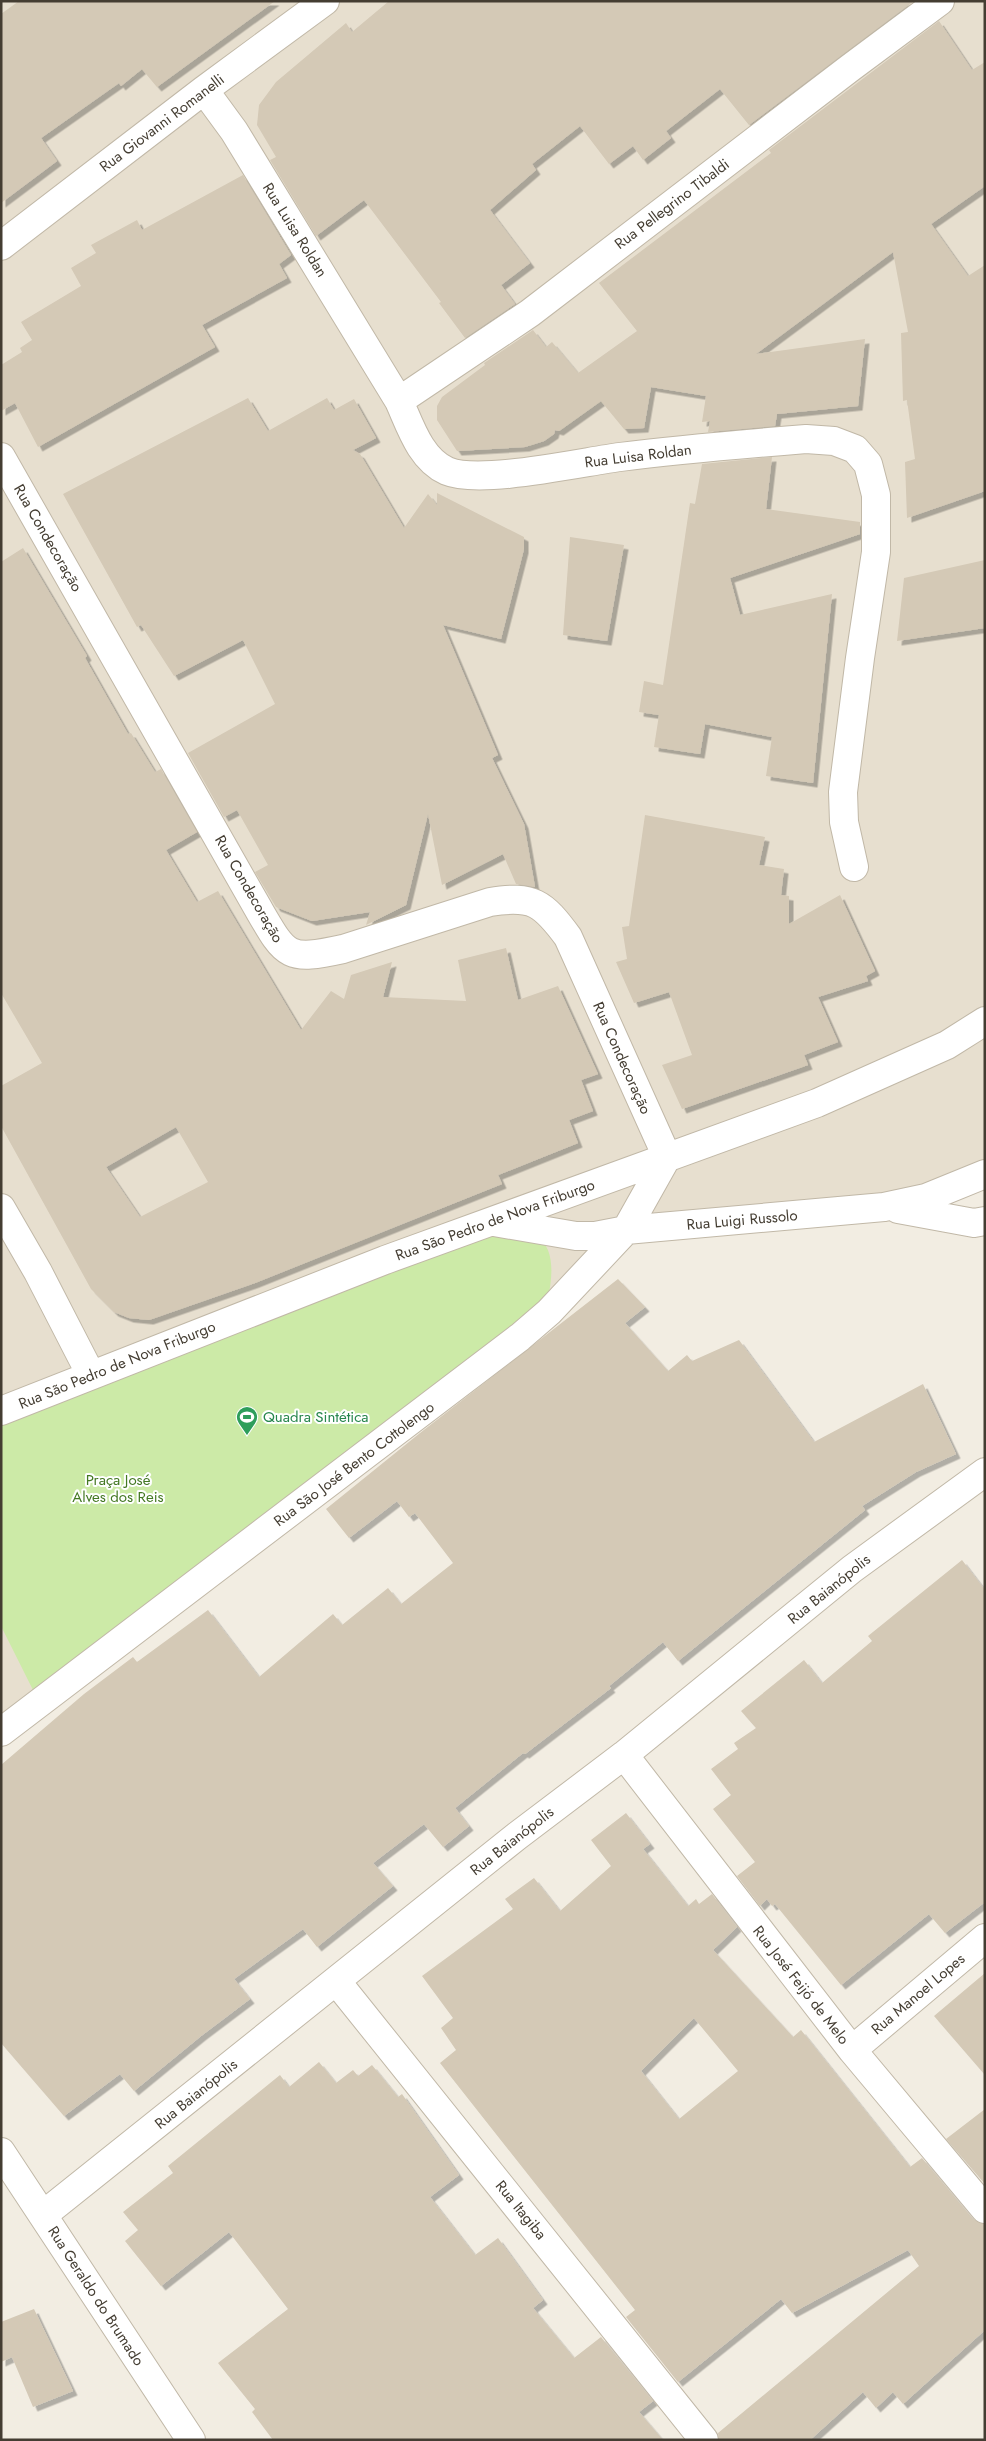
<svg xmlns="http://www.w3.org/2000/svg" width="986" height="2441" font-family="Jost,sans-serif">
<defs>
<filter id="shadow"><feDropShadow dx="4.5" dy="4.5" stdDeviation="0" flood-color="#0004"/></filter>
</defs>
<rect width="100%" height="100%" fill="#f2ede2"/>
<path fill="#e7dfcf" d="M1,1H985V1183L631,1236L1,1741Z"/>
<path fill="#cceaa7" d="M477,1228C488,1229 528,1231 535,1235C560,1250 550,1287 546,1310L34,1692L1,1626V1413Z"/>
<path fill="#d4c9b6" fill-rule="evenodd" filter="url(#shadow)" d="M19,1H275L157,87L142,69L121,86L119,83L41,138L57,161L1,203V14Z
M389,1H914L749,125L720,89L666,131L671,138L643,160L633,146L609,164L580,126L532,164L536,170L490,210L530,263L501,285L515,304L465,338L439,303L441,302L364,200L316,236L270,160L276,157L257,125L259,105L276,82L346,23L352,32Z
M939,21L972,70L985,62V186L931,224L968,276L985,265V491L907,518L905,462L915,459L907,400L903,401L901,333L908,332L893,252L756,354L865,339L858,406L777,414L775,426L708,432L710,421L702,422L706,396L651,387L644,428L624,429L601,401L559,431L555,430L554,434L544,441L525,447L457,451L437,420V406L442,397L485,365L484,363L533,330L546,347L552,342L578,373L637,331L599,283L771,153L769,150Z
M243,175L291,255L279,264L287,278L202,325L215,347L38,447L15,403L1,411V365L22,352L20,348L32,340L21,322L81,286L71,268L96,253L91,245L137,220L142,230Z
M248,398L268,431L327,398L334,410L354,399L376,438L353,450L360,454L404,528L428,494L437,505V493L524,537V549L501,639L443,625L498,755L492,758L524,824L535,887L516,884L503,854L442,885L428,814L406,905L366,925L370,912L312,921L276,907L255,872L268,865L237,810L224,817L188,753L275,704L243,640L174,676L141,625L137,627L63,494Z
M772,457L766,509L860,522V534L730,578L740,615L832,594L813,783L766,776L772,737L705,724L700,754L654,747L659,715L639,712L644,681L663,685L690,503L695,504L702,464Z
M570,537L624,545L607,641L563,635Z
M23,548L87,656L85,658L128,734L131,733L155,772L161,769L197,832L166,850L197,902L218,891L301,1030L331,991L344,999L351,975L392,962L383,997L466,1001L458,960L506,948L518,1000L558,986L598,1074L581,1080L593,1111L569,1120L578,1143L498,1175L502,1184L255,1283L149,1320L129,1318L114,1312L91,1289L1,1126V1086L42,1063L1,993V562ZM176,1127L208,1182L140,1217L106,1167Z
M985,560V628L897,641L904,578Z
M645,815L765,837L759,865L784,869L781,895L789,896V924L840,895L875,971L866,976L868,981L818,997L838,1042L804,1055L808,1065L682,1109L662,1065L692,1055L669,992L634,1003L616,962L627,959L622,927L629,926Z
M618,1279L645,1307L625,1323L668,1371L687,1355L692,1361L739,1340L814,1442L923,1384L956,1454L916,1472L862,1506L865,1510L678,1661L663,1642L609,1686L611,1688L525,1754L523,1753L455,1808L469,1826L443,1847L424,1824L373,1863L393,1886L317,1947L303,1929L234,1979L250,1999L201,2036L134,2091L120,2074L64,2116L1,2043V1765L84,1694L133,1657L137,1662L208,1610L259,1677L333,1614L342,1625L388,1588L401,1604L453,1563L415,1513L409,1517L397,1501L349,1538L326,1509L420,1433Z
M962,1560L985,1590V1902L945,1933L929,1914L841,1985L775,1904L772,1906L767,1899L760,1906L737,1876L755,1862L713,1809L731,1795L711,1769L738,1749L734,1743L756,1728L741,1711L804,1660L822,1683L872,1641L868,1636Z
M626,1813L650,1844L643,1849L688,1906L696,1899L699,1904L712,1894L737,1927L713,1950L793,2037L801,2030L910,2167L922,2158L973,2219L985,2224V2330L903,2404L893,2392L876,2408L863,2392L810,2440H719L718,2433L919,2266L908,2250L792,2313L781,2299L678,2382L626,2317L635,2310L440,2063L456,2050L441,2028L453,2018L422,1976L513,1909L505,1899L534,1878L560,1911L611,1866L591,1840ZM694,2018L738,2071L679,2119L641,2071Z
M985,1973V2075L934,2016Z
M319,2062L336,2083L353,2070L358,2076L372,2065L398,2097L402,2094L459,2175L430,2197L475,2255L498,2238L543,2300L533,2308L574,2358L601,2337L653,2401L639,2412L663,2440H273L252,2412L255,2409L218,2363L288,2309L229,2232L161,2286L125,2241L138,2230L123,2212L173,2173L168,2166L280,2075L289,2087Z
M985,2109V2184L946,2139Z
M34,2309L73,2391L33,2407L12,2357L1,2362V2322Z"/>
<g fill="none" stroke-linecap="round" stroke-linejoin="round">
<g stroke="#c1b8a7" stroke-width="30">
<path id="street" d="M204,90L234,131L399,401C410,425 420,459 447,471C480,485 582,462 620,457C682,449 744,444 806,439L834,441L855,449L868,464L876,495V552L860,658L843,792L844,822L854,867
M1,246L204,90L325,1
M399,401L530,313L850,68L940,1
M1,457L259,910C286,957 288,961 343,949L490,902C533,895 543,903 568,937L667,1157L626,1230L549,1312L520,1337L1,1732
M1,1208L38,1272L91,1375
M898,1209L974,1223L985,1221
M494,1222L576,1236H595L626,1230L884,1207L926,1198L985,1174
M1,1411L385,1260L817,1103L947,1045L985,1021
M624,1755L852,2050L985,2209
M337,1982L704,2440
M852,2050L985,1938
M1,2152L191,2440
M43,2215L517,1836L624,1755L852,1569L985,1472"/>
</g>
<use href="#street" stroke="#fff" stroke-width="28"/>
</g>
<defs>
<g id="stadium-pin" transform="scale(1.125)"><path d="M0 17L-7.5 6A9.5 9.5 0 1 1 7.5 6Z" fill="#2e9e5b" stroke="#fff"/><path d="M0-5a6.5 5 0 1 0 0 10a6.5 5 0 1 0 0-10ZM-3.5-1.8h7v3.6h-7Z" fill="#fff"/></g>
</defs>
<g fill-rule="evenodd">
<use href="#stadium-pin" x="247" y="1417"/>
</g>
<g text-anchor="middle" stroke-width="4" stroke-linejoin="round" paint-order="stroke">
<g font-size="15" fill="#443d32" stroke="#fff">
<text transform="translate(162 123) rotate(-37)" y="5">Rua Giovanni Romanelli</text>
<text transform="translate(672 204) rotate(-37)" y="5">Rua Pellegrino Tibaldi</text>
<text transform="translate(295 230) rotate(58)" y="5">Rua Luisa Roldan</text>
<text transform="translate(638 456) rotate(-7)" y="5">Rua Luisa Roldan</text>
<text transform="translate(48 538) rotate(60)" y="5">Rua Condecoração</text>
<text transform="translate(249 889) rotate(60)" y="5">Rua Condecoração</text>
<text transform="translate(622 1058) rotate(66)" y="5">Rua Condecoração</text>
<text transform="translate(495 1220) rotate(-20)" y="5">Rua São Pedro de Nova Friburgo</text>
<text transform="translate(742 1220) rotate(-5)" y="5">Rua Luigi Russolo</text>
<text transform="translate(117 1365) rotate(-22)" y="5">Rua São Pedro de Nova Friburgo</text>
<text transform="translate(354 1464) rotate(-37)" y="5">Rua São José Bento Cottolengo</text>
<text transform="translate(829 1589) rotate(-39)" y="5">Rua Baianópolis</text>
<text transform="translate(512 1841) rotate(-38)" y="5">Rua Baianópolis</text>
<text transform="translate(801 1985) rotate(52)" y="5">Rua José Feijó de Melo</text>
<text transform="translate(918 1994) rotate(-40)" y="5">Rua Manoel Lopes</text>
<text transform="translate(196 2094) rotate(-39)" y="5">Rua Baianópolis</text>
<text transform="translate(521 2210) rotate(51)" y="5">Rua Itagiba</text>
<text transform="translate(96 2296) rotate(57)" y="5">Rua Geraldo do Brumado</text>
</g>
<g font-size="15" fill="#27864d" stroke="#fff" text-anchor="start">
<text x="263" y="1422">Quadra Sintética</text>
</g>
<g font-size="15" fill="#437823" stroke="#fff">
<text x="118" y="1485">Praça José<tspan x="118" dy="17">Alves dos Reis</tspan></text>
</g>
</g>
<rect width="986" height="2441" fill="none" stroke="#443d32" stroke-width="5"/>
</svg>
